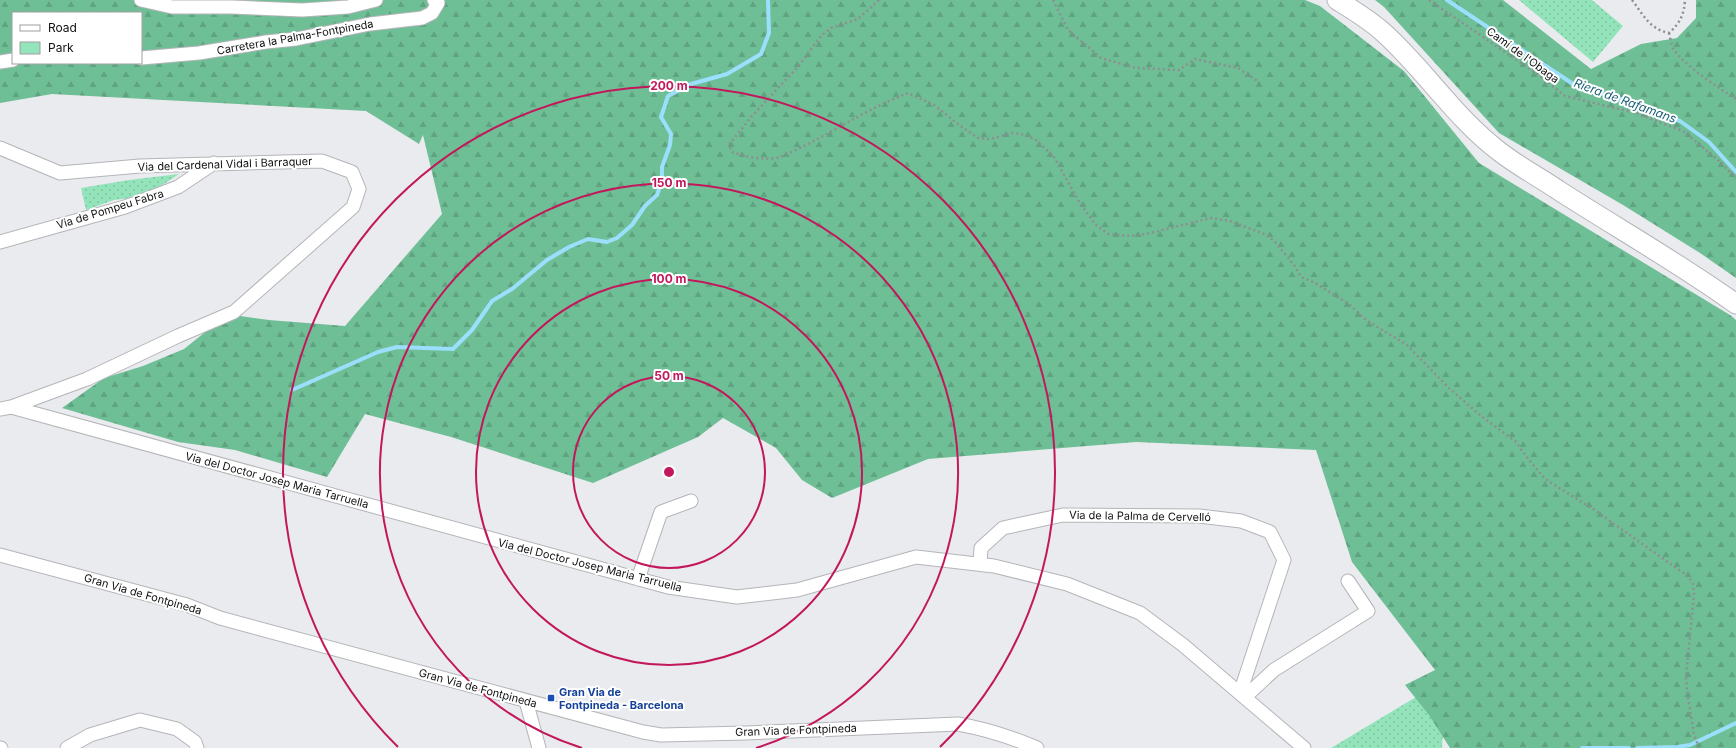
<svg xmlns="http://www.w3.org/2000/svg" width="1736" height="748" font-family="Inter,sans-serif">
<defs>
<pattern id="green-dots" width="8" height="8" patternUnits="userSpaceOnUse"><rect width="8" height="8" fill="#93e4ba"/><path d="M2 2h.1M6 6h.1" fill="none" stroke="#7ec39f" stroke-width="1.8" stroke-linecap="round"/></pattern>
<pattern id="forest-firs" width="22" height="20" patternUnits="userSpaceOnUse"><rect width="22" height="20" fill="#6fbf96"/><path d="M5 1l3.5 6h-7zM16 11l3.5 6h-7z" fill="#5fa380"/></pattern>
</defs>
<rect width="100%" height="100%" fill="#eaebef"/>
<path fill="url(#green-dots)" d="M1519,0H1592L1623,26L1593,62Z
M179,174L164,184L138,197L114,200L86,210L81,188L129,180Z
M1431,688L1444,717L1442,748H1331Z"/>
<path fill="url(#forest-firs)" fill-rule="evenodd" d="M0,0H1305L1320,6L1404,71L1479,163L1730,315L1736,320V748H1450L1429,715L1405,685L1435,670L1352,562L1316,450L1136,442L928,459L832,498L802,480L776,448L723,418L698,437L593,483L451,437L365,414L327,477L235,450L178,442L62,408L104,378L143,366L184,349L214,325L240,316L269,320L345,326L442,214L423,135L419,144L366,111L52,94L0,103ZM13,13H141V63H13Z
M1375,0H1503L1591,69L1641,44L1677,38L1696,18V0H1736V278L1700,253L1623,205L1499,133L1384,7Z"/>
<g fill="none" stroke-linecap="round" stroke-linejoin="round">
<path stroke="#9bdffd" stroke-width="4" d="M1447,0L1576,86L1626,101L1680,121L1709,142L1736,172
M292,390L378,352L397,347L453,349L472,330L492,301L512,289L547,260L569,247L588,239L607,242L617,238L632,225L645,206L657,195L662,181V167L670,145L671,134L661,117L668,96L691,84L727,74L761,54L769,33L768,0
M1582,748H1629
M1637,748L1677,747L1690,745L1736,723"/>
<g stroke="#b4b5b9" stroke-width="15">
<path id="street" d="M141,0L172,7H231L302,10L348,7L376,0
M141,58L199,53L266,42L296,39L370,24L422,18L432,13L438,3L434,0
M0,62L13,60
M0,148L60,173L140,166L322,161L352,172L359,189L353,207L234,312L178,336L87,379L11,407
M0,242L125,207L178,187L214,163
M0,409L11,407L668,587L737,597L797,590L916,557L994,566L1067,584L1140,613L1183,645L1304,748
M0,555L187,605L220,618L643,732L661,735L746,733L958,724C986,729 1011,737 1037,748
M980,564L981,548L1003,528L1063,515L1199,516L1241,521L1270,532L1284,560L1240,693
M638,579L661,512L691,501
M1245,697L1274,670L1368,611L1348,581
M526,701L539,748
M0,748H1
M67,748L90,735L140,720L177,729L195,742L197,748"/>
</g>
<g stroke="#b4b5b9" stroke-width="21">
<path id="secondary" d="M1337,0C1353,10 1370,20 1384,33C1425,70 1455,118 1500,152C1518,166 1539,177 1558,190C1617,228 1679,263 1736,304"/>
</g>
<path stroke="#8d8e91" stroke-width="2.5" stroke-dasharray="2 3" stroke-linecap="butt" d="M879,0L858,19L831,28L821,36L797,68L751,117L729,145L732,152C745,157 767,161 780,157C824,139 863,110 908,93L934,105L959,125L978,138L990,139L1013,133L1025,135L1036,140L1054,157L1081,205L1095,224L1108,234L1131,236L1146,234L1211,218L1230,221L1267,235L1276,243L1294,265L1301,277L1315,283L1349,304L1366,320L1407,345L1449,388L1481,416L1515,441L1529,460L1545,479L1593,509L1689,577L1693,584L1694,594L1686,677L1687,691L1694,734L1699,748
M1053,0L1068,30L1101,58L1136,68L1179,70L1195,59L1238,68L1259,82
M1429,0L1540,76L1565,96L1636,113L1683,131L1717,159L1736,178
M1632,0C1643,14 1649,29 1669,33C1680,23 1684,15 1685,0
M1669,33C1670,37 1671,43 1673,48C1683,65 1719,88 1736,99"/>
<use href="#street" stroke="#fff" stroke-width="13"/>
<use href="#secondary" stroke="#fff" stroke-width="19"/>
</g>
<g fill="none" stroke="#c2185b" stroke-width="2">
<circle cx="669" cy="472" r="96"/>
<circle cx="669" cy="472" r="193"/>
<path d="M582 748A289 289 0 1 1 756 748"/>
<path d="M398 747A386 386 0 1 1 940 747"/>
</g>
<rect fill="#1a4fb4" stroke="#fff" stroke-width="1.5" x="547" y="694" width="8" height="8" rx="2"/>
<g text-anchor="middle" stroke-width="4" stroke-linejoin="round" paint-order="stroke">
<g font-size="11" fill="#0f1011" stroke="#fff">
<text transform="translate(295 37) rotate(-10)" y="4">Carretera la Palma-Fontpineda</text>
<text transform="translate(1523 55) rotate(36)" y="4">Camí de l'Obaga</text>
<text transform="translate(225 164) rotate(-2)" y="4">Via del Cardenal Vidal i Barraquer</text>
<text transform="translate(110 209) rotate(-17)" y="4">Via de Pompeu Fabra</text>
<text transform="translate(277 480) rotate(15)" y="4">Via del Doctor Josep Maria Tarruella</text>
<text transform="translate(1140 516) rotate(1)" y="4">Via de la Palma de Cervelló</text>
<text transform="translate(590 565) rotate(14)" y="4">Via del Doctor Josep Maria Tarruella</text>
<text transform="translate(143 594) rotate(16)" y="4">Gran Via de Fontpineda</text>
<text transform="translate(478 688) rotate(15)" y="4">Gran Via de Fontpineda</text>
<text transform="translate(796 730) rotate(-2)" y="4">Gran Via de Fontpineda</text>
</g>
<g font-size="11" font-weight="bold" fill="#164399" stroke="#fff" text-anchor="start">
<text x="559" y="696">Gran Via de<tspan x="559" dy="13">Fontpineda - Barcelona</tspan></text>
</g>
<g font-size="12" font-style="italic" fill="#185e77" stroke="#fff">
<text transform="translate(1625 101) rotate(20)" y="4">Riera de Rafamans</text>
</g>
</g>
<circle cx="669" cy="472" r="6" fill="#c2185b" stroke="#fff" stroke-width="2"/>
<g font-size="12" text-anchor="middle" font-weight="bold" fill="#c2185b" stroke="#fff" stroke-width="4" stroke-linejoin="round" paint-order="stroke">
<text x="669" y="90">200 m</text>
<text x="669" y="187">150 m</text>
<text x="669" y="283">100 m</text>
<text x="669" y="380">50 m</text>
</g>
<rect x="12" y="12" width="130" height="52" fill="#ffffff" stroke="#9f9fa0"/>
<rect x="20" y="25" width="20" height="6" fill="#ffffff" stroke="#9f9fa0"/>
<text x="48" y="32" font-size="12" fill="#0f1011">Road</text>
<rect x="20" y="42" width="20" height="12" fill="#93e4ba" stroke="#9f9fa0"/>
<text x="48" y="52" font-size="12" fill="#0f1011">Park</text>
</svg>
